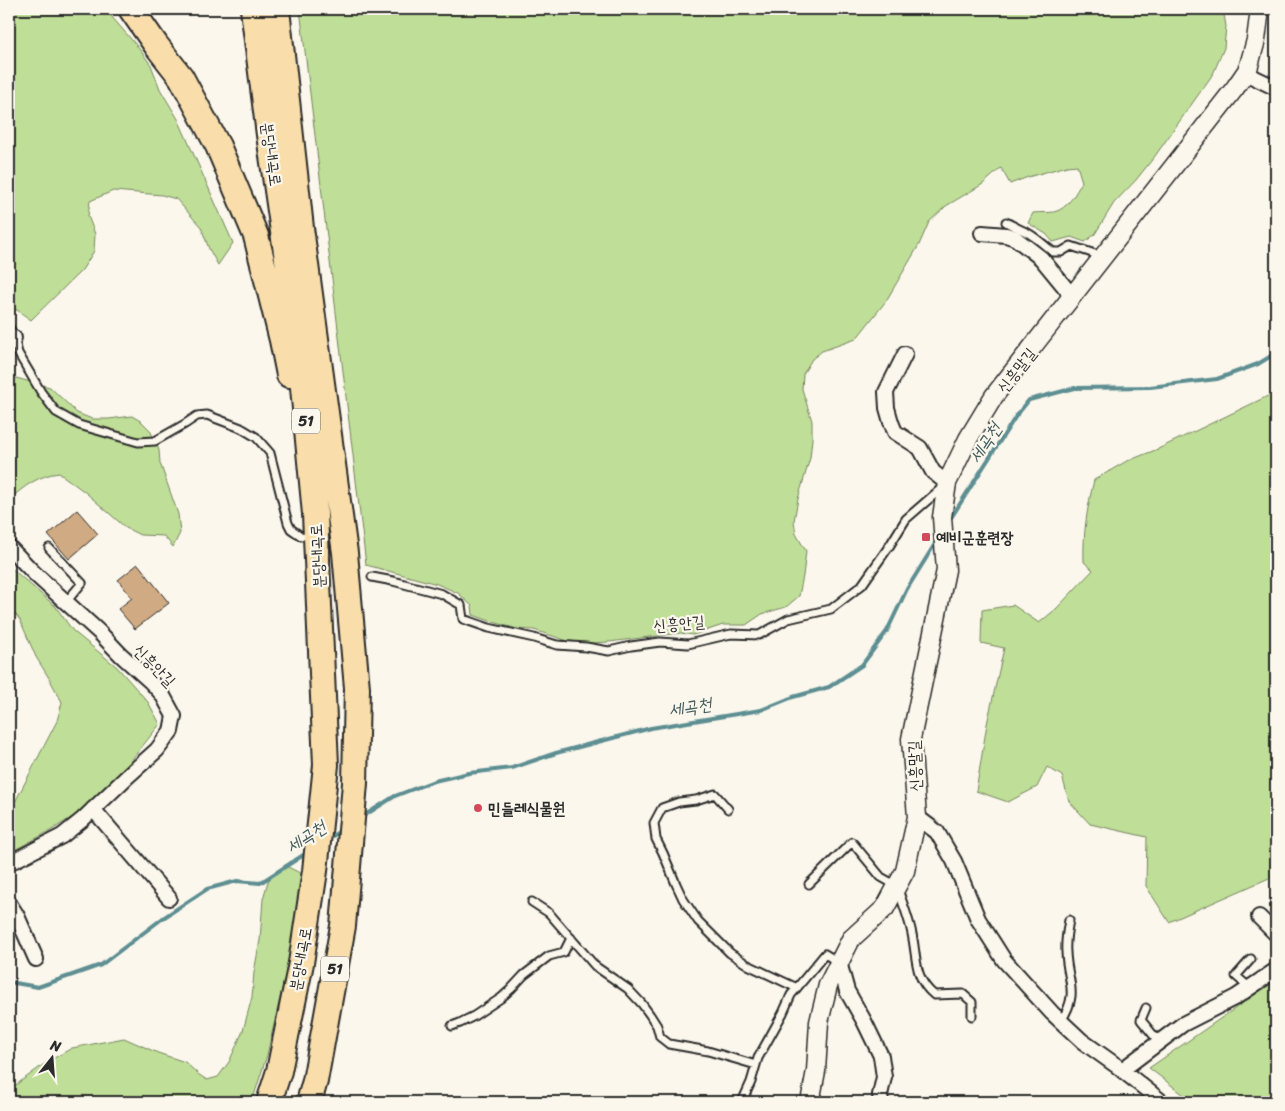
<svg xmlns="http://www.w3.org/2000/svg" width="1285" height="1111" font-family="Sriracha,'Poor Story',sans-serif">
<rect width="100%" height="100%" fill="#fbf7ec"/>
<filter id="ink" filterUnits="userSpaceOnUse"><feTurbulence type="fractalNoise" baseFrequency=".02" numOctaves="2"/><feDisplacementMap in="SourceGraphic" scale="10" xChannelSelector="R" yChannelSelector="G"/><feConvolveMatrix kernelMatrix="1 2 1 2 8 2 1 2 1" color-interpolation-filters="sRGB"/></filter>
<g filter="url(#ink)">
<path fill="#bfde97" stroke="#758461" d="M9,9H105L137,46L151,65L160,89L178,119L233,243L218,265L209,249L201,227L176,199L162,195L113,191L90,201L88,216L95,234L94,251L82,270L31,320L17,310L9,308Z
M300,9H1223L1226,26L1224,48L1213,74L1155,156L1136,180L1114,203L1095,234L1085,242L1071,237L1053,242L1046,234L1028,223L1033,213C1040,212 1048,213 1054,212C1068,209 1076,192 1082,182L1077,165L1067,166L1028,177L1010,184L1001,168L983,184L946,206L929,222L919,245L886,301L856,339L822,351L812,359L803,374L802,389L812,421V439L810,458L798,499L794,521L796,534L806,551L803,576L799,596L786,607L762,614L746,625H723L693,635L681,633L609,642L591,643L568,641L534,630L517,629L490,621L473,615L472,606L458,593L437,584L366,565Z
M9,377L16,378L50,387L77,413L92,419H109L132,416L142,422L150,430L159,450L160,463L178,514L180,533L173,547L164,536L140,535L126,528L85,492L59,473C39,475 23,487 9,500Z
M1276,390V875L1169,922L1146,886L1147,837L1090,824L1069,801L1062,776L1047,767L1037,787L1008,802L976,791L987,724L1004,648L981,643L982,610L1013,605L1039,623L1056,609L1093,570L1084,562C1083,532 1087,509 1094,480L1125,462L1158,449L1272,394Z
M9,566L56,607L73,631L117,667L148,702L160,724L133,758L114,780L74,816L50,831L9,853V805L15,802L57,721L62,702L49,678L36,657L20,620L9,606Z
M286,866L304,875L290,954L267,1055L252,1102H9V1090L47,1062L72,1048L124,1038L158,1053L185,1062L198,1074L207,1080L218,1077L229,1062L243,1031L252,997L254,972L260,940L263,899L268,881L278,870Z
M1276,980V1102H1193L1149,1068Z"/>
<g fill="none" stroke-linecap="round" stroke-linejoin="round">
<path stroke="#5d8e92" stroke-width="4" d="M949,521L1016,416L1029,400L1075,388L1150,387L1217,379L1258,364L1276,353
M362,817L395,796L434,781L469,773L512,768L556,753L651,728L761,710L793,697L829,687L862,665L887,631L907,589L938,539
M328,839L343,829
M9,982L38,987L101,965L163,918L207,889L237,881L260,883L308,852"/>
</g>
<path fill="#d0aa82" stroke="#2b2b2b" d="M77,510L98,534L69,559L48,535Z
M138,564L169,603L135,629L118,609L132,598L118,580Z"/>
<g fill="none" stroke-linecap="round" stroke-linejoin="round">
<g stroke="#2b2b2b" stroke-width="11">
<path id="service" d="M1006,222C1014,227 1020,229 1028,233C1037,238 1045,246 1053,252H1061L1071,246L1101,256
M9,327L13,334L18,353L41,392L56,412L79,425L138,442L155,441L185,424L197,416L207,415L241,428L256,437L270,453L288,523L291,529L301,536
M49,548L82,583L66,602
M372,577L393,581L442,594L461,605L463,619L489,628L534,638L557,645L586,647L609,651L631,646L660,642L688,644L731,634L759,635L788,619L831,609L862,585L890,545L906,519L943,487
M728,809L715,794L696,800L679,802L662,808L654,823L656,839L663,853L676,884L683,899L698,921L730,953L748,965L797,988
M809,884L852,842L881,877L897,886C902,902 909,918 912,934C917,957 914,979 934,995L963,994L972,1002V1016
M532,902L549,913L595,966L628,989L642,1004L650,1015L657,1026L660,1037L669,1044L708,1051L756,1065
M1250,988L1236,976L1251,959
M1146,1008L1141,1020L1159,1042
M1061,1021C1080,992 1067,982 1066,952C1065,941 1067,931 1069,920
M452,1026L460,1023L474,1016L501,998L511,989L524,975L549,956L564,952L571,938
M742,1102L751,1082L758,1058L783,1013L791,995L825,954L838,962"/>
</g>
<g stroke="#2b2b2b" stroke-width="18">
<path id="minor" d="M1245,73L1276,88
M982,233L1006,235L1015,238L1041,258L1073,297
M9,343L14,338
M905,354L886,392L887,408L891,422L895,432L920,448L933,472L947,483
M9,547L35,574L99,632L121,655L150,681L162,694L174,716L171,731L157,750L129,775L82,820L62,836L15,860L9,862
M93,809L169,898
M917,817L937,832L954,861L978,919L1004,960L1052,1013L1082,1041L1117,1066L1162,1102
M9,903L17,916L36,959
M1259,917L1276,934
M839,962L847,991L864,1021L881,1056L884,1077L880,1095L881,1102
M1122,1070L1183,1024L1236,997L1276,970"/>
</g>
<g stroke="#2b2b2b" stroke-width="21">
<path id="tertiary" d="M810,1102L816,1071L819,1022L828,985L851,939L885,908L905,871L917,817L911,739L946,570L942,517L947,483L968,439L994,396L1235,88L1248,69L1256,40L1260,9"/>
</g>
<g stroke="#2b2b2b" stroke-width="28">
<path id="trunk" d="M131,9L156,45L181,77L218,146L256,236L282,340L289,375
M253,9L269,135L298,335L315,514L326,765L315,871L301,963L279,1071L269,1102
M277,9L301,228L345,553L357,688L355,783L343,926L315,1081L309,1102"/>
</g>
<use href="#service" stroke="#fbf7ec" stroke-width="7"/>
<use href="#minor" stroke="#fbf7ec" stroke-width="14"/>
<use href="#tertiary" stroke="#fbf7ec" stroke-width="18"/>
<use href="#trunk" stroke="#f9deab" stroke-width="24"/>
</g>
</g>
<g fill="#d1495b" stroke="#fbf7ec" stroke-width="2">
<rect x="921" y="532" width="10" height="10" rx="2.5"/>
<circle cx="478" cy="808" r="5"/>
</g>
<g text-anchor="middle" stroke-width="4.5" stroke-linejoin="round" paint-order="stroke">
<g fill="#fbf7ec" stroke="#696865" stroke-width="1">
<rect x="292" y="408.5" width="28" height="25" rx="4"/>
<rect x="321" y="956.5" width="28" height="25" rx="4"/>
</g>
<g font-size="15" font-weight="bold" fill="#2b2b2b">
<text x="306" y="426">51</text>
<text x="335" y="974">51</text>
</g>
<g font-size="16" fill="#2b2b2b" stroke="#fbf7ec">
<text transform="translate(272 154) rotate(82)" y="6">분당내곡로</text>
<text transform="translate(1016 370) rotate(-52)" y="6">신흥말길</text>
<text transform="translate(317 556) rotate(-93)" y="6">분당내곡로</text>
<text transform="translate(679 623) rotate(-5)" y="6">신흥안길</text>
<text transform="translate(155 665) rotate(46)" y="6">신흥안길</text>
<text transform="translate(914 766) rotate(-92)" y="6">신흥말길</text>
<text transform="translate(300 959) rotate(-80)" y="6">분당내곡로</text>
</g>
<g font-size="16" font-weight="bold" fill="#2b2b2b" stroke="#fbf7ec" text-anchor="start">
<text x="936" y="543">예비군훈련장</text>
<text x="488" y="814">민들레식물원</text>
</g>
<g font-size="18" font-style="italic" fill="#445d5e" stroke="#fbf7ec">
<text transform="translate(985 443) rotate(-57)" y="6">세곡천</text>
<text transform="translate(690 707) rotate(-9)" y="6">세곡천</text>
<text transform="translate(306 837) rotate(-33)" y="6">세곡천</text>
</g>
</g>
<rect width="1285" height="1111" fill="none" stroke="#fbf7ec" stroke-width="30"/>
<rect x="15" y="15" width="1255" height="1081" fill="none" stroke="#2b2b2b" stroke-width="2" filter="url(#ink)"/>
<g transform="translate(52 1058) rotate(17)" stroke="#fbf7ec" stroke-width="4" paint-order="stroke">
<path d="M0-4L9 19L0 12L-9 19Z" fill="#2b2b2b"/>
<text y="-8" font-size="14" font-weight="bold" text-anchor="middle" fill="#2b2b2b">N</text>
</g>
</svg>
